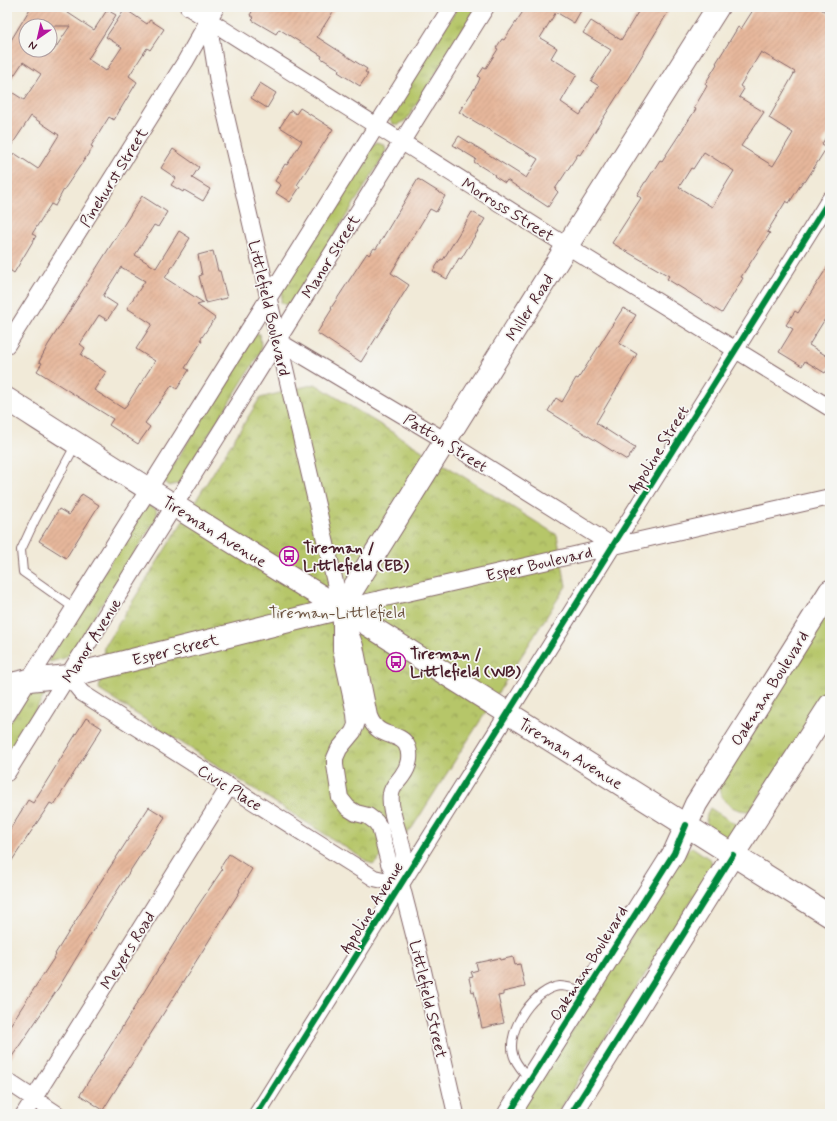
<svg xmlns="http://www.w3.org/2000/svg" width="837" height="1121" font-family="Mynerve,sans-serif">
<defs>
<pattern id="grass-tufts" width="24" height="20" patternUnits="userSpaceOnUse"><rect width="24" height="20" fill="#b6c669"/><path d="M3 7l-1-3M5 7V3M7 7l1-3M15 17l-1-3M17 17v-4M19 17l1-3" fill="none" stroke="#96a057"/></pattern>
<pattern id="park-crowns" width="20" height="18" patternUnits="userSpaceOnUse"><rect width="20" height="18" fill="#b6c669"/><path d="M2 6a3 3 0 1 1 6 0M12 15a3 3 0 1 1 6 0" fill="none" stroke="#96a057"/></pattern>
<pattern id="building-hatch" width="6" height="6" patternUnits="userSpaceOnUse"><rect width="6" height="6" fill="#e6b79b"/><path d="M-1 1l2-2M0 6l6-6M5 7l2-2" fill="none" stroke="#c79d86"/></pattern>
</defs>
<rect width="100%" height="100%" fill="#f6f6f2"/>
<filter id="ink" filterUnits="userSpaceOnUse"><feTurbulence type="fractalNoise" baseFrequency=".025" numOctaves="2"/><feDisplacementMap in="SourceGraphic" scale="8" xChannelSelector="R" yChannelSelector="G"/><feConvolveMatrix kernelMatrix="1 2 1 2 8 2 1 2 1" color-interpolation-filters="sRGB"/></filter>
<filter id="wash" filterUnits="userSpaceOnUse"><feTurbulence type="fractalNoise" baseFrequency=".012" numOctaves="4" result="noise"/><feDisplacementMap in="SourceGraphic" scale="16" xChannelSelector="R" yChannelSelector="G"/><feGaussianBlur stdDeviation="0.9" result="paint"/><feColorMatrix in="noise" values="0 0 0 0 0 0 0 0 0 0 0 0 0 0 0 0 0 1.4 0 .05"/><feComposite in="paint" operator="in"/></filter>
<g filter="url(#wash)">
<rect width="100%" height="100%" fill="#f1ead8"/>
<path fill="url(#grass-tufts)" stroke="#80724a" d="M458,7H477L407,119L398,125L393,124L390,120L392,111Z
M377,142L381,143L385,146L386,151L382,159L296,296L289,305L283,304L281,302L282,290L371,146Z
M256,333L260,334L261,345L260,353L178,484L169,486L166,484L164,480Z
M150,506L156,509L157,514L156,519L73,650L65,658L50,662L49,660L144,508Z
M830,604V695L749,811C734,811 721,803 719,787Z
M49,688L7,756V727L28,694L34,690Z
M710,808L738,826C734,833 732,835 724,837C709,827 701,826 710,808Z
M692,847L711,860L712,868L557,1114H519L685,851Z"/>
<path fill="url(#park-crowns)" stroke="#80724a" d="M315,384L557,535L566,586L412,828L373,865L99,690L104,647L260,398Z"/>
<g id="blocks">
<path fill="url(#building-hatch)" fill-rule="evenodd" d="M31,7H59L94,30L107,10L116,15L88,59L106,71L122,47L106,37L125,9L147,24L150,20L164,29L150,50L147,48L129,76L137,82L123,105L114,120L109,117L91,146L93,147L63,191L55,206L51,204L32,234L36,236L14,273L7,268V164L14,153L38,169L59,135L31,116L7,152V89L24,100L41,74L23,62L7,86V47ZM26,26H70L54,50H26Z
M255,7H336L317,37L367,69L365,72L368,74L360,86L338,72L339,69L321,58L322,56L279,29L276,34L252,20L254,18L250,15Z
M526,7H583L574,23L556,12L540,38L557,48L551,58L577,74L561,102L580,115L599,86L591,81L611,50L583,33L591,21L621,40L641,7H671L626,82L580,155L578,154L555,189L558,192L548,207L507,180L505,183L494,176L495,175L474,162L476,159L453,145L459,136L526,178L538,159L459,112L478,83L480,78L478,76L484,67L486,68L498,49L496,48L502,39L504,40Z
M755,7H818L830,15V130L822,144L827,147L805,182L803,181L789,203L786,201L767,232L770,233L741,277L743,278L722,313L667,279L669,276L612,243L641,198L637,195L645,182H646L660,160L662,161L696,109L694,108L707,86L705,84L717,64L716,63L729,42L738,27L741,29ZM761,52L795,72L769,118L793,133L773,166L741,146L764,112L739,97L744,89L740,86ZM704,152L734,171L712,207L679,187L691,168L693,169Z
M260,83L276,93L267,108L251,98Z
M300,108L333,129L297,185L300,187L290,202L276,193L281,185L275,181L285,164L287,165L302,141L280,127L291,110L296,114Z
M173,149L199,167L192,178L210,189L203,201L184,190L183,192L171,185L176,178L161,168Z
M418,179L445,196L436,212L430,209L391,273L409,285L361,362L317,333L332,309L331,308L367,253L369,255L374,248L376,249Z
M142,196L167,212L158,227L154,225L135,255L156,268L179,231L190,238L165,278L204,303L197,305L215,318L200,340L202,341L185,368L189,370L177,389L172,385L145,423L150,427L138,444L109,425L113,419L37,371L42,363L39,362L48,345ZM121,267L145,281L127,308L152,324L136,349L155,361L124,409L94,390L106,372L81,355L85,348L80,344L99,315L107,320L117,305L103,296Z
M472,212L485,219L461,259L459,258L447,279L433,271L441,259L443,260Z
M213,251L218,271H220L227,298L206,303L199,276L202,275L198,255Z
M830,263V322L825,319L809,345L830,358V366L825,373L805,361L802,366L779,352L793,329L786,325L795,311L798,313Z
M623,308L636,315L619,343L637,354L596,423L635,448L627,460L548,411L556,398L562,402L576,378L578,379Z
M82,494L99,505L66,558L39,541L59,509L69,515Z
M86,718L102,728L54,805L50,803L7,868V834L28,800L33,803Z
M149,807L165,817L108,905L59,987L7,1064V1030L56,955L55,954L83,909Z
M229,854L252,869L239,890L240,891L103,1110L80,1095L193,913L222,870L220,868Z
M513,957L515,965L520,964L525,987L503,992V995L498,996L504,1023L482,1028L474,991L472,992L469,978L473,977L471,972L478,970L476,963L499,958L500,960Z"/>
</g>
</g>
<g filter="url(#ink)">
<use href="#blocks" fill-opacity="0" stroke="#846668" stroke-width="1"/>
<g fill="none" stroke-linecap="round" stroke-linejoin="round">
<g stroke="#846668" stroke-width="10">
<path id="lane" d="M74,608L23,572L21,550L35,520L76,444
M530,1080C524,1072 515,1064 513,1054C506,1030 535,988 560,986C568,986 577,990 585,991"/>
</g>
<g stroke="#846668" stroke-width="18">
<path id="street" d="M188,7L567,246L830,408
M204,7L208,20L218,82L341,608L355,646L369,716C378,740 398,731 406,744C412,754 409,767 402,776C398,782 392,786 391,794C388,811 402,838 404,856C404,864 402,873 401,881
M278,341L446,441L613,546
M7,345L185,62L216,7
M341,608L830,497
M341,617V650L355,714L356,725L353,732L339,749L335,758V765L340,798L348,808L356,813L368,816L376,822L380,828L389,863L401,884L421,962L456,1114
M68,676L82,693L374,878L401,884
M7,715L451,7
M7,773L486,7
M7,1081L57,1114
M24,1114L229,787
M257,1114L830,199"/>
</g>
<g stroke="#846668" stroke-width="24">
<path id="secondary" d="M7,399C118,470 228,541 341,608L830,916
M341,608L567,246L718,7
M7,685L29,680L68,676L341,608
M509,1114L674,853L696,804L830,591
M571,1114L733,855L830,705"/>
</g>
<use href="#lane" stroke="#fff" stroke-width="8"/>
<use href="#street" stroke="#fff" stroke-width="16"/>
<use href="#secondary" stroke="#fff" stroke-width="22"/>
<g stroke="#f6f6f2" stroke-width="8">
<path id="cycleway" d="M257,1114L830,199
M509,1114L674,853L686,825
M571,1114L733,855"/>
</g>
<use href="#cycleway" stroke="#00873e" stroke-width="6"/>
</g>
</g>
<defs>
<g id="bus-ring" transform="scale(1)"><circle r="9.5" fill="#f6f6f2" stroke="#b5179e" stroke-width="1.5"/><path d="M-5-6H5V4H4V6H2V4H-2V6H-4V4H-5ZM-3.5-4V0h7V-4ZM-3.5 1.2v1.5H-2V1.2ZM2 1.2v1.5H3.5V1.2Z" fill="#b5179e"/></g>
</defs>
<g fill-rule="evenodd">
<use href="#bus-ring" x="289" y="556"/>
<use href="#bus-ring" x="396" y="662"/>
</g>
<g text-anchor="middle" stroke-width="3.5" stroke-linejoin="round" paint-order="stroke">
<g font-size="16" fill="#4a1f2b" stroke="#f6f6f2">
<text transform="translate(113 177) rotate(-58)" y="6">Pinehurst Street</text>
<text transform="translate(508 209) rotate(32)" y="6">Morross Street</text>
<text transform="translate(330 256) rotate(-58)" y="6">Manor Street</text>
<text transform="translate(529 307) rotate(-58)" y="6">Miller Road</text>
<text transform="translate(270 308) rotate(77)" y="6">Littlefield Boulevard</text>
<text transform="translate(446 442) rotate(32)" y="6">Patton Street</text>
<text transform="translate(658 449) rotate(-58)" y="6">Appoline Street</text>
<text transform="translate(215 531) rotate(32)" y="6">Tireman Avenue</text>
<text transform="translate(539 563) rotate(-13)" y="6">Esper Boulevard</text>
<text transform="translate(91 640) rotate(-58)" y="6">Manor Avenue</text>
<text transform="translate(175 649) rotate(-14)" y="6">Esper Street</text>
<text transform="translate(769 688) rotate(-58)" y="6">Oakman Boulevard</text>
<text transform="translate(571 753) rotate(32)" y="6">Tireman Avenue</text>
<text transform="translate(230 787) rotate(32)" y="6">Civic Place</text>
<text transform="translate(371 907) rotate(-58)" y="6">Appoline Avenue</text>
<text transform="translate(127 950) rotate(-58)" y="6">Meyers Road</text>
<text transform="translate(588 963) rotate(-58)" y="6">Oakman Boulevard</text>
<text transform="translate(429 999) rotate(77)" y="6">Littlefield Street</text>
</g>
<g font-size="16" font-weight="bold" fill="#4a1f2b" stroke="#f6f6f2" text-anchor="start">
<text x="303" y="553">Tireman /<tspan x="303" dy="18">Littlefield (EB)</tspan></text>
<text x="410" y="659">Tireman /<tspan x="410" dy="18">Littlefield (WB)</tspan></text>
</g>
<g font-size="16" fill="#6a513e" stroke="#f6f6f2">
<text x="337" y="618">Tireman-Littlefield</text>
</g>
</g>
<rect width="837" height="1121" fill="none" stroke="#f6f6f2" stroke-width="24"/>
<g transform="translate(38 38) rotate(214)"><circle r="19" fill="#f6f6f2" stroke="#b1a0a2"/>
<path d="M0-3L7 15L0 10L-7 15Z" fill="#b5179e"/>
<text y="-6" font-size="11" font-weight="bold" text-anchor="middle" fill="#4a1f2b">N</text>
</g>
</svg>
